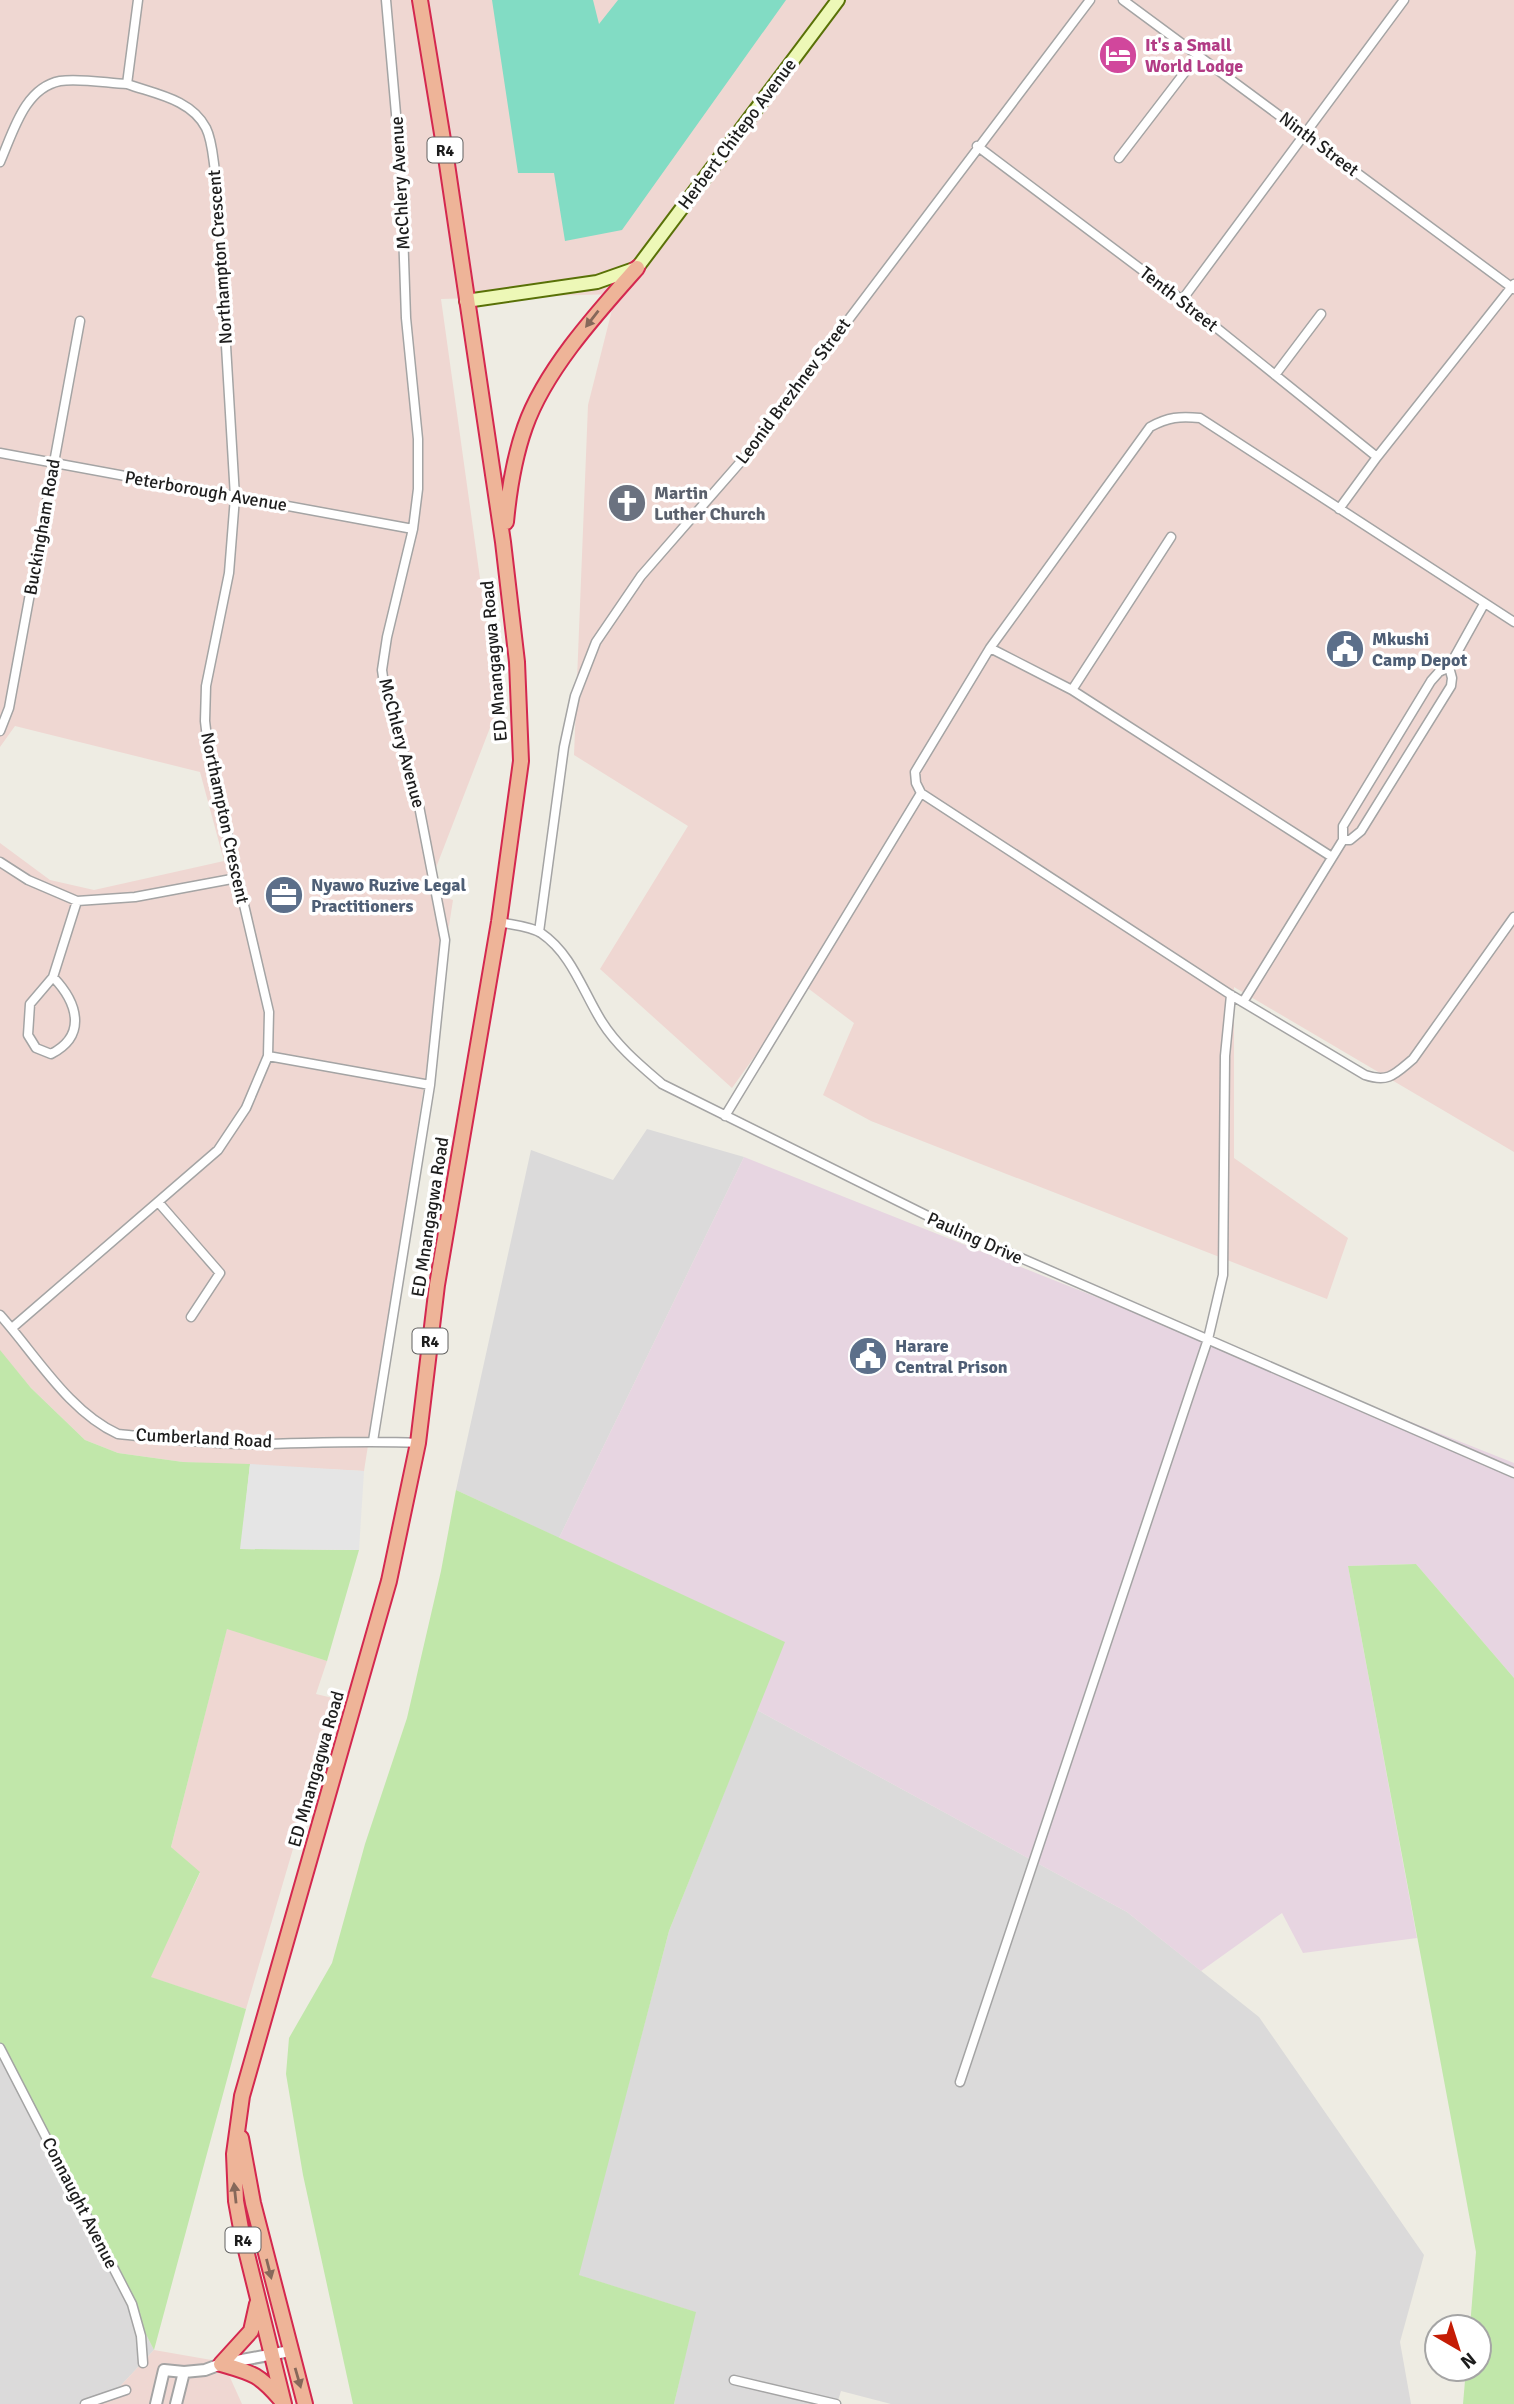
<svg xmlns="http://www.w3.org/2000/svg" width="1514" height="2404" font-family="Signika,sans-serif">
<rect width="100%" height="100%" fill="#eeece3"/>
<path fill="#dbdada" d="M647,1129L744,1157L559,1538L456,1490L531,1150L613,1180Z
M757,1710L1127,1912L1259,2017L1424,2255L1400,2342L1411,2404H891L841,2391L837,2404H674L695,2312L578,2275L669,1931Z
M0,2046L154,2350L112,2395L89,2404H0Z"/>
<path fill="#efd7d2" d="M0,0H1514V1152L1234,987V1158L1348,1238L1327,1299L871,1121L823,1095L854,1023L805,986L732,1088L600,969L688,826L574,755L588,405L616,294L441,299L498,707L427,891L453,900L364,1471L183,1462L118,1453L85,1440L31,1388L0,1351V843L50,880L94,890L224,861L200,772L15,726L0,747Z
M227,1628L327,1661L316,1694L337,1699L246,2009L150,1977L200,1873L171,1847Z
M154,2350L223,2362L242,2404H89L112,2395Z"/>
<path fill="#e7d5e1" d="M744,1157L1514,1463V1678L1416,1564L1348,1566L1417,1938L1303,1953L1282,1913L1201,1971L1127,1912L757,1710L784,1642L559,1538Z"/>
<path fill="#c1e7aa" d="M0,1350L31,1388L85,1440L118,1453L183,1462L250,1464L241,1549L359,1550L327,1661L227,1629L171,1847L200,1872L151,1977L246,2009L154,2350L0,2046Z
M456,1490L785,1642L669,1931L579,2275L696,2312L674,2404H353L303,2175L286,2074L289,2038L332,1963L365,1844L407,1718L441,1571Z
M1416,1564L1514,1678V2404H1463L1466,2369H1479V2327H1470L1476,2252L1348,1566Z"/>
<path fill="#82dcc4" d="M492,0H593L599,24L618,0H786L622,230L565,241L554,173H518Z"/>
<path fill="#e5e5e5" d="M250,1464L364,1471L359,1550L240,1549Z"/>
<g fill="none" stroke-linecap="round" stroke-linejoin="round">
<g stroke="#a4a4a4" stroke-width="11">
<path id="minor" d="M1123,0L1514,289
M977,146L1182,300L1377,457
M1119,158L1198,55
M0,162C13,133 24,88 60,81C79,78 107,83 127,84L138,0
M1182,300L1404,0
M1275,375L1321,314
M0,453L413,529
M1339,509L1377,457L1514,284
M990,648L1072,690L1332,857
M1072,690L1171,537
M0,731L9,708L80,321
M921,793L1231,995L1365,1075C1389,1083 1395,1074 1413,1059L1514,917
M1343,840H1350L1361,831L1451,686L1452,678L1449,667
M0,862L28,880L77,901L135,897L237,878
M499,922C512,925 530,926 541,933C572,954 583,992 602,1022C617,1046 640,1065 662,1084L950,1227L1514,1473
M539,932L564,747L575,696L596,642L641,576L744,458L1090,0
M53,977C77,1002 88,1035 51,1054L36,1048L28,1035L30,1004L53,977L77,901
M1243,1002L1343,840V826L1431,681L1439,672L1449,667L1484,604
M268,1056L430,1085
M725,1116L921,793L916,783L915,772L990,648L1150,427C1168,417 1180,416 1200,418L1514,622
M159,1203L220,1273L191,1317
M0,1315C35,1354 69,1412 118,1434C159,1438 200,1443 241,1444C300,1444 358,1440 418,1443
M12,1328L218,1150L246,1108L268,1056L269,1012L209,755L205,721L206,686L229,573L235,497L216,177C213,162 213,142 206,128C191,99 155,94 127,84
M373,1441L430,1085L445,940L419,806L385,691L382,670L387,637L413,529L418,489V439L406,318L401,171L386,0
M0,2048L132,2304L141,2336L143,2363
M960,2082L1208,1339L1223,1275L1225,1056L1231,995
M734,2380L836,2404
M85,2404L126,2390"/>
</g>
<g stroke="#a4a4a4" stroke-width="14">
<path id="tertiary" d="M156,2404L164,2370L184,2372L205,2370L221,2364L290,2351
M176,2404L184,2372"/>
</g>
<g stroke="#597107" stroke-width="16">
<path id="secondary" d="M466,301L597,282L637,268L838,0"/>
</g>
<g stroke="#d4284f" stroke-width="18">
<path id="trunk" d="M506,522C509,490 514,458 525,427C545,370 597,313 637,268
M241,2138L253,2203L305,2404
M257,2304L251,2331L221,2364C252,2373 259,2374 281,2400
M284,2404L242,2234L236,2201L234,2154L242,2096L389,1581L418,1443L437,1285L499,922L521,761L517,662L503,542L447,164L420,0"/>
</g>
<use href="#minor" stroke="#fff" stroke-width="8"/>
<use href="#tertiary" stroke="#fff" stroke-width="10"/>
<use href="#secondary" stroke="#edf8b7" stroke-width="12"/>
<use href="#trunk" stroke="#eeb498" stroke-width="14"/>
</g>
<defs><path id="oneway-solid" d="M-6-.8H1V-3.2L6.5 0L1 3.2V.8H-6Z" transform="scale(1.75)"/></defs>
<g fill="#86685a">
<use href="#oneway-solid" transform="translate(592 319) rotate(128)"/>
<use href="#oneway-solid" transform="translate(235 2193) rotate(-96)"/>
<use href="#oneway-solid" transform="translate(269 2269) rotate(76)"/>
<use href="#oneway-solid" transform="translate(298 2378) rotate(74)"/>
</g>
<defs>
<g id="hotel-disc" transform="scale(2.0125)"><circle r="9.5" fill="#d1479c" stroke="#fff"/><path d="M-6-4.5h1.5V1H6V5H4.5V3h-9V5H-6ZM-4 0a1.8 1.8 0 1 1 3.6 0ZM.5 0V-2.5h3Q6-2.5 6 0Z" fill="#fff"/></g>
<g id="church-disc" transform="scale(2.0125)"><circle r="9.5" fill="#6b7280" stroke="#fff"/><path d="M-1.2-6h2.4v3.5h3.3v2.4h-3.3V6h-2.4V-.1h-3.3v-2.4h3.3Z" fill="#fff"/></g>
<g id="civic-disc" transform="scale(2.0125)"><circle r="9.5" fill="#5c6f8a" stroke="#fff"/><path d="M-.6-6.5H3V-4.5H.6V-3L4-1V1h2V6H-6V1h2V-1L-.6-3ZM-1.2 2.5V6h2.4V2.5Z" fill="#fff"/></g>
<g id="office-disc" transform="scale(2.0125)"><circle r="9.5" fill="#5c6f8a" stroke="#fff"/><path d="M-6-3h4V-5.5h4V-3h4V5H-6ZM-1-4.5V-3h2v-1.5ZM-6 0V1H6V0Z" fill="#fff"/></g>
</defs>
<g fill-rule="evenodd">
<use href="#hotel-disc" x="1118" y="55"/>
<use href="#church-disc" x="627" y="503"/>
<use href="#civic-disc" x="1345" y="649"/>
<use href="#office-disc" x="284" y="895"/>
<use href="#civic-disc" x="868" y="1356"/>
</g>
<g text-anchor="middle" stroke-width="7" stroke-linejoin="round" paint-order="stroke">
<g fill="#fff" stroke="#616161" stroke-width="2">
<rect x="427.5" y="137.5" width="35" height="25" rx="5"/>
<rect x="412.5" y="1328.5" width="35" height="25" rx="5"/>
<rect x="225.5" y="2227.5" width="35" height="25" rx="5"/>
</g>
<g font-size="16" font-weight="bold" fill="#1d1d1d">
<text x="445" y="156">R4</text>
<text x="430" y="1347">R4</text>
<text x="243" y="2246">R4</text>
</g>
<g font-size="18" font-weight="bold" fill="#b23c85" stroke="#fff" text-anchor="start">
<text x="1145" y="51">It's a Small<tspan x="1145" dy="21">World Lodge</tspan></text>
</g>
<g font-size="18" fill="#1d1d1d" stroke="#fff">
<text transform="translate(737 134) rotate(-53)" y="6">Herbert Chitepo Avenue</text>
<text transform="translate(1319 144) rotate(37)" y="6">Ninth Street</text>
<text transform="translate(400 183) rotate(-93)" y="6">McChlery Avenue</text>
<text transform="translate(220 257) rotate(-94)" y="6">Northampton Crescent</text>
<text transform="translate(1179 299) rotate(38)" y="6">Tenth Street</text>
<text transform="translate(793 391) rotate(-53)" y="6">Leonid Brezhnev Street</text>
<text transform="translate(206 491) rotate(10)" y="6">Peterborough Avenue</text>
<text transform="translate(42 527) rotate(-80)" y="6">Buckingham Road</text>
<text transform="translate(494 661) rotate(-95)" y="6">ED Mnangagwa Road</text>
<text transform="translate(402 743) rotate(75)" y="6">McChlery Avenue</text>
<text transform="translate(225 818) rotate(78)" y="6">Northampton Crescent</text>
<text transform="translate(430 1217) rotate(-81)" y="6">ED Mnangagwa Road</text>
<text transform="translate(975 1238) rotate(24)" y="6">Pauling Drive</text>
<text transform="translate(204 1438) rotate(3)" y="6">Cumberland Road</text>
<text transform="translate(316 1769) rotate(-74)" y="6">ED Mnangagwa Road</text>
<text transform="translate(80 2203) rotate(63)" y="6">Connaught Avenue</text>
</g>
<g font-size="18" font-weight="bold" fill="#5b616d" stroke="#fff" text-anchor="start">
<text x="654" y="499">Martin<tspan x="654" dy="21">Luther Church</tspan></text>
</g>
<g font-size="18" font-weight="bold" fill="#4e5e75" stroke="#fff" text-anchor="start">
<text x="1372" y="645">Mkushi<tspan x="1372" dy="21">Camp Depot</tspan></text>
<text x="311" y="891">Nyawo Ruzive Legal<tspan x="311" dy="21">Practitioners</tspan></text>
<text x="895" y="1352">Harare<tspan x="895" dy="21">Central Prison</tspan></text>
</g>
</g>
<g transform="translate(1458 2348) rotate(141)"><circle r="33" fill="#ffffff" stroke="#a5a5a5" stroke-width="2"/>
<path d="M0-5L12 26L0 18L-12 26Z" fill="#c51c05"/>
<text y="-10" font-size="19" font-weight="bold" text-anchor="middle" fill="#1d1d1d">N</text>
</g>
</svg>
